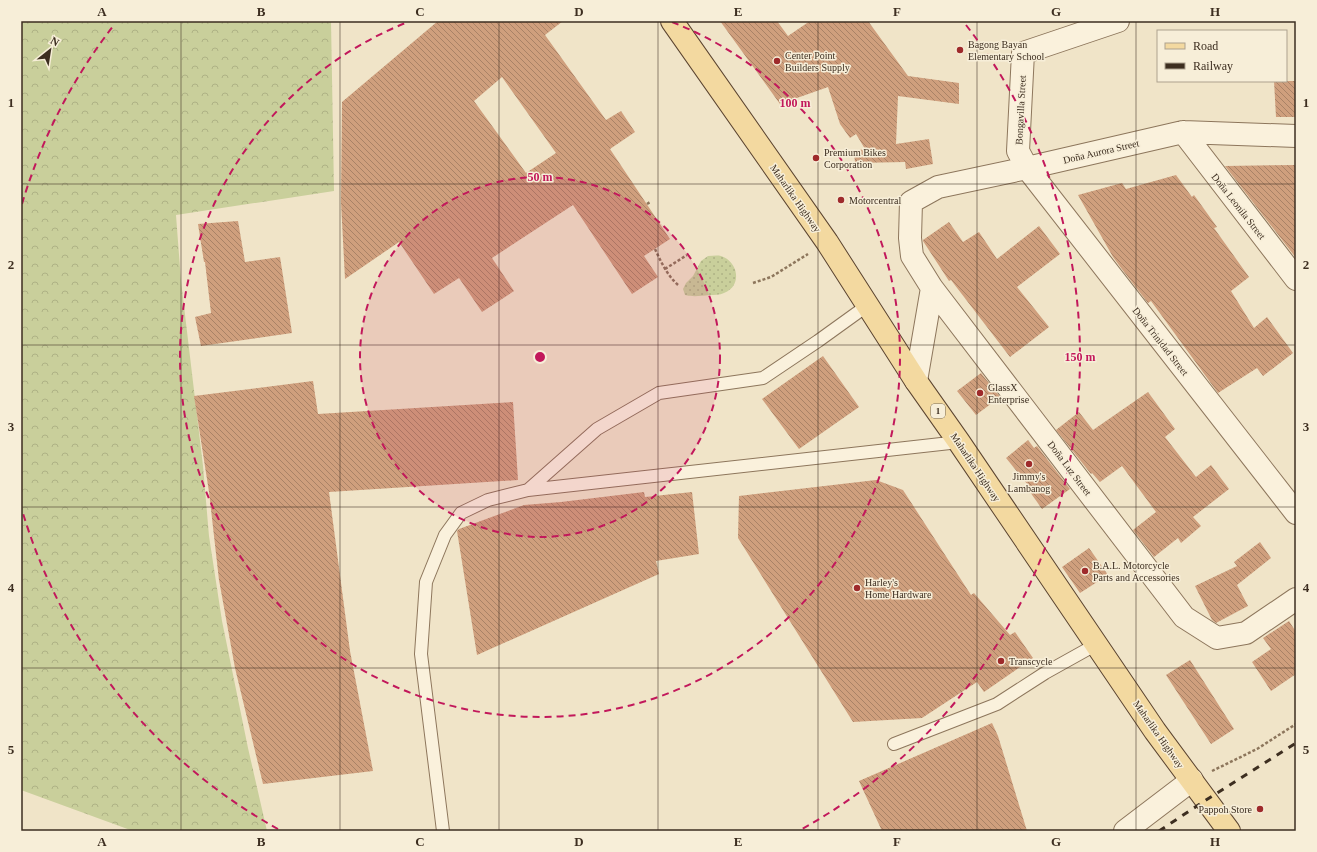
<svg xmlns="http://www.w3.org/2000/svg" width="1317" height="852" font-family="'Times New Roman',serif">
<defs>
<pattern id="grass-dots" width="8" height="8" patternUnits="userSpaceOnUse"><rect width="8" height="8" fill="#c9cf9b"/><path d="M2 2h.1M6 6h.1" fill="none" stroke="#aeb285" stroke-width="1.8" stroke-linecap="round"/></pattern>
<pattern id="forest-crowns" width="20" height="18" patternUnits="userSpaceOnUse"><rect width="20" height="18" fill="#c9cf9b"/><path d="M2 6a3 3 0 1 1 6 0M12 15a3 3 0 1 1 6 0" fill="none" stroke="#aeb285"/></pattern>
<pattern id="building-back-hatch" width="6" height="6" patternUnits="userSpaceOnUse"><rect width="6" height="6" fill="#cf9f7d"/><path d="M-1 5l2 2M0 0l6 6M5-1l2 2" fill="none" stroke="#a98266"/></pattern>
</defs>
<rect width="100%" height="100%" fill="#f0e4c8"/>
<path fill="url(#grass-dots)" d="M708,256C712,256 717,255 721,256C738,261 743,286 724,293C720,295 714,295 709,295C701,296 692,297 685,295L683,289L686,283L693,276L701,261Z"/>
<path fill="url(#forest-crowns)" d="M21,21H331L334,191L176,215L181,281L203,466L209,536L222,621L248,748L267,831H133L21,790Z"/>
<path fill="url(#building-back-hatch)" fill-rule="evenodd" d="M438,21H563L545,35L606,120L621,111L635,132L610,149L670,239L644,256L658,277L632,294L573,205L492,258L514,291L482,312L459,278L434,294L399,242L345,279L341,202L342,102ZM502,77L556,153L526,173L474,101Z
M720,21H777L788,36L810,21H868L908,76L959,83V104L898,96L896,144L929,139L933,164L906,169L905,162L855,163L854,151L865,149L856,134L850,138L840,124L828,87L780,104Z
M1274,81H1296V117H1276Z
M1296,165V258L1225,166Z
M1176,175L1192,197L1194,195L1217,227L1214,228L1249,277L1231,291L1254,328L1267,317L1293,353L1263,376L1257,368L1218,393L1151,301L1148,303L1121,268L1113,257L1078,195L1122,183L1126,189Z
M238,221L245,262L280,257L292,333L201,346L195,317L211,313L205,262H204L198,224Z
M949,222L963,242L979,232L997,259L1039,226L1060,254L1017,287L1049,327L1010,357L951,280L949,281L923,241V240Z
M823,356L859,407L799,449L762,399Z
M981,373L1000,397L976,415L957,391Z
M313,381L318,414L513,402L518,480L329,492L350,651L373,771L263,784L235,668L219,580L209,492L194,396Z
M1148,392L1175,429L1165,437L1196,477L1211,465L1229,489L1193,517L1201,526L1181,543L1178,538L1154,557L1133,530L1156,512L1122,466L1100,482L1092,473L1091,474L1056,430L1079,412L1093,430Z
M1028,440L1034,448L1037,446L1070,489L1042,509L1030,492L1032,490L1006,458Z
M876,480L903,490L971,595L974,593L1010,635L1015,632L1033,658L984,692L977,682L922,718L853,722L738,538L739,496Z
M644,492L645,497L692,492L699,554L656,561L659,574L477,655L457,531L459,529L524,505L561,502Z
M1260,542L1271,558L1237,585L1248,606L1216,623L1212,620L1195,586L1237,566L1234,562Z
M1089,548L1108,575L1080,593L1062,567Z
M1289,621L1296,632V674L1271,691L1252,662L1271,649L1263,638Z
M1190,660L1234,729L1211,744L1166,675Z
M992,723L998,736L1027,831H882L859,781Z"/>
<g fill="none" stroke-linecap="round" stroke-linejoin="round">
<g stroke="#8d765c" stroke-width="14">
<path id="service" d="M528,490L597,429L659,393L763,378L818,341L868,305
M894,744L997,704L1045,673L1097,644
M443,831L421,654L426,582L445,535L461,513L488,500L528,490L959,442"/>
</g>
<g stroke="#8d765c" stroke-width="24">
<path id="minor" d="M1118,21L1023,53L1018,151L1027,168L1296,513
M1183,132L1296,279
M1296,136L1183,132L1027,168L938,187L911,202L910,238L912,256L932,288L1184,617L1217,638L1246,633L1296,599
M916,381L932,288
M1125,831L1192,780"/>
</g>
<g stroke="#5b4430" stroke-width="24">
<path id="primary" d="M672,21L827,242L916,381L959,442L1155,731L1229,831"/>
</g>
<path stroke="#8d765c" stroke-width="2.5" stroke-dasharray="3 2" stroke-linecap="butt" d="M647,204L650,202
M655,249C661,262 667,275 678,285
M665,269L687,255
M753,283L771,277L808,254
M1212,771L1257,749L1296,724"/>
<use href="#service" stroke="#faf1dc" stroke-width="12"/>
<use href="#minor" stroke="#faf1dc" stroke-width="22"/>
<use href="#primary" stroke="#f3d9a0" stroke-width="22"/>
<path stroke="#3d2e20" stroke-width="3" stroke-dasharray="7 7" stroke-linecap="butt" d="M1159,831L1206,800L1296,743"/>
</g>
<path fill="none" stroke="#3d2e20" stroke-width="1" stroke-opacity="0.55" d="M181,21V831M340,21V831M499,21V831M658,21V831M818,21V831M977,21V831M1136,21V831M21,184H1296M21,345H1296M21,507H1296M21,668H1296"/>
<circle cx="540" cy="357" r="180" fill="#c2185b" fill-opacity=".12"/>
<g fill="none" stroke="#c2185b" stroke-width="2" stroke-dasharray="7 5">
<circle cx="540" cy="357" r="180"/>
<path d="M672 22A360 360 0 1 1 408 22"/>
<path d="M278 829A540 540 0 0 1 22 510M22 204A540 540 0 0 1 114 25M966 25A540 540 0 0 1 802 829"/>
</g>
<g fill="#9e2a2b" stroke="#f7eed8" stroke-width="1.5">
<circle cx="960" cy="50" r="4"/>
<circle cx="777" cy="61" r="4"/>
<circle cx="816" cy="158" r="4"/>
<circle cx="841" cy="200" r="4"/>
<circle cx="980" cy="393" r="4"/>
<circle cx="1029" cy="464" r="4"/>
<circle cx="1085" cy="571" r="4"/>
<circle cx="857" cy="588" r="4"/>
<circle cx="1001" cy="661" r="4"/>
<circle cx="1260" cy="809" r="4"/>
</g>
<g text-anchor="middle" stroke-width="3" stroke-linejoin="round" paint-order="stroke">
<rect fill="#f7eed8" stroke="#756857" stroke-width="1" x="931" y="404" width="14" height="14" rx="3"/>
<g font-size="9" font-weight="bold" fill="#3d2e20">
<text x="938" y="414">1</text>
</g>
<g font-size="10" fill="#3d2e20" stroke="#f7eed8" text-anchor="start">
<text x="968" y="48">Bagong Bayan<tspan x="968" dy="12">Elementary School</tspan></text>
<text x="785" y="59">Center Point<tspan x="785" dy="12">Builders Supply</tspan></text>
<text x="824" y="156">Premium Bikes<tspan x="824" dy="12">Corporation</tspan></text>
<text x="849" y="204">Motorcentral</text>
<text x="988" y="391">GlassX<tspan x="988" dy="12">Enterprise</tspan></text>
<text x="1029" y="480" text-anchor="middle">Jimmy's<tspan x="1029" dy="12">Lambanog</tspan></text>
<text x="1093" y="569">B.A.L. Motorcycle<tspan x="1093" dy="12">Parts and Accessories</tspan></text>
<text x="865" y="586">Harley's<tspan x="865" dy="12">Home Hardware</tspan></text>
<text x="1009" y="665">Transcycle</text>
<text x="1252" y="813" text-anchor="end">Pappoh Store</text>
</g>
<g font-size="10" fill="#3d2e20" stroke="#f7eed8">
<text transform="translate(1020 110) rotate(-87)" y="4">Bongavilla Street</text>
<text transform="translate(1101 151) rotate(-13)" y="4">Doña Aurora Street</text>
<text transform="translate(796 198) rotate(55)" y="4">Maharlika Highway</text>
<text transform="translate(1239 206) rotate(52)" y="4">Doña Leonila Street</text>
<text transform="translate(1161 341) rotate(52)" y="4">Doña Trinidad Street</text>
<text transform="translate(976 467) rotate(56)" y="4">Maharlika Highway</text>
<text transform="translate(1070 468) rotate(53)" y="4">Doña Luz Street</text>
<text transform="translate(1159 734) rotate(55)" y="4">Maharlika Highway</text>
</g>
</g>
<circle cx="540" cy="357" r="6" fill="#c2185b" stroke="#f7eed8" stroke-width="2"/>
<g font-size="12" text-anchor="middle" font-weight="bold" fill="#c2185b" stroke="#f7eed8" stroke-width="3" stroke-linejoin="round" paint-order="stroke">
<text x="795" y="107">100 m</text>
<text x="540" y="181">50 m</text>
<text x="1080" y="361">150 m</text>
</g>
<rect width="1317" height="852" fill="none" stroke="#f7eed8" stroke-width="44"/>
<rect x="1157" y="30" width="130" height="52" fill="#f7eed8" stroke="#ada18e"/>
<rect x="1165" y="43" width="20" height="6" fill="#f3d9a0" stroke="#ada18e"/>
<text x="1193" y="50" font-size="12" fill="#3d2e20">Road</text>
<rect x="1165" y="63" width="20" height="6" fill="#3d2e20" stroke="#ada18e"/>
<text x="1193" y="70" font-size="12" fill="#3d2e20">Railway</text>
<g transform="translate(50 50) rotate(30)" stroke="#f7eed8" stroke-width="3" paint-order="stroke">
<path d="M0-3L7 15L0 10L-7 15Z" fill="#3d2e20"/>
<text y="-6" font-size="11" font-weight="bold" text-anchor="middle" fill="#3d2e20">N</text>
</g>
<rect x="22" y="22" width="1273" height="808" fill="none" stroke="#3d2e20" stroke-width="1.5"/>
<g font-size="13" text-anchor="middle" font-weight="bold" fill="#3d2e20">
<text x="102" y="16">A</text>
<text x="261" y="16">B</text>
<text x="420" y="16">C</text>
<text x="579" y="16">D</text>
<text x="738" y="16">E</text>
<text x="897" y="16">F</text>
<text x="1056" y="16">G</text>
<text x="1215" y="16">H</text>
<text x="11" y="107">1</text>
<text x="1306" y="107">1</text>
<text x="11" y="269">2</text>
<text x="1306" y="269">2</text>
<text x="11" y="431">3</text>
<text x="1306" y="431">3</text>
<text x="11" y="592">4</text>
<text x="1306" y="592">4</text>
<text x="11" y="754">5</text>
<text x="1306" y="754">5</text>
<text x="102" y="846">A</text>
<text x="261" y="846">B</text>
<text x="420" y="846">C</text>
<text x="579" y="846">D</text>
<text x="738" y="846">E</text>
<text x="897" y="846">F</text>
<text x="1056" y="846">G</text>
<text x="1215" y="846">H</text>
</g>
</svg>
